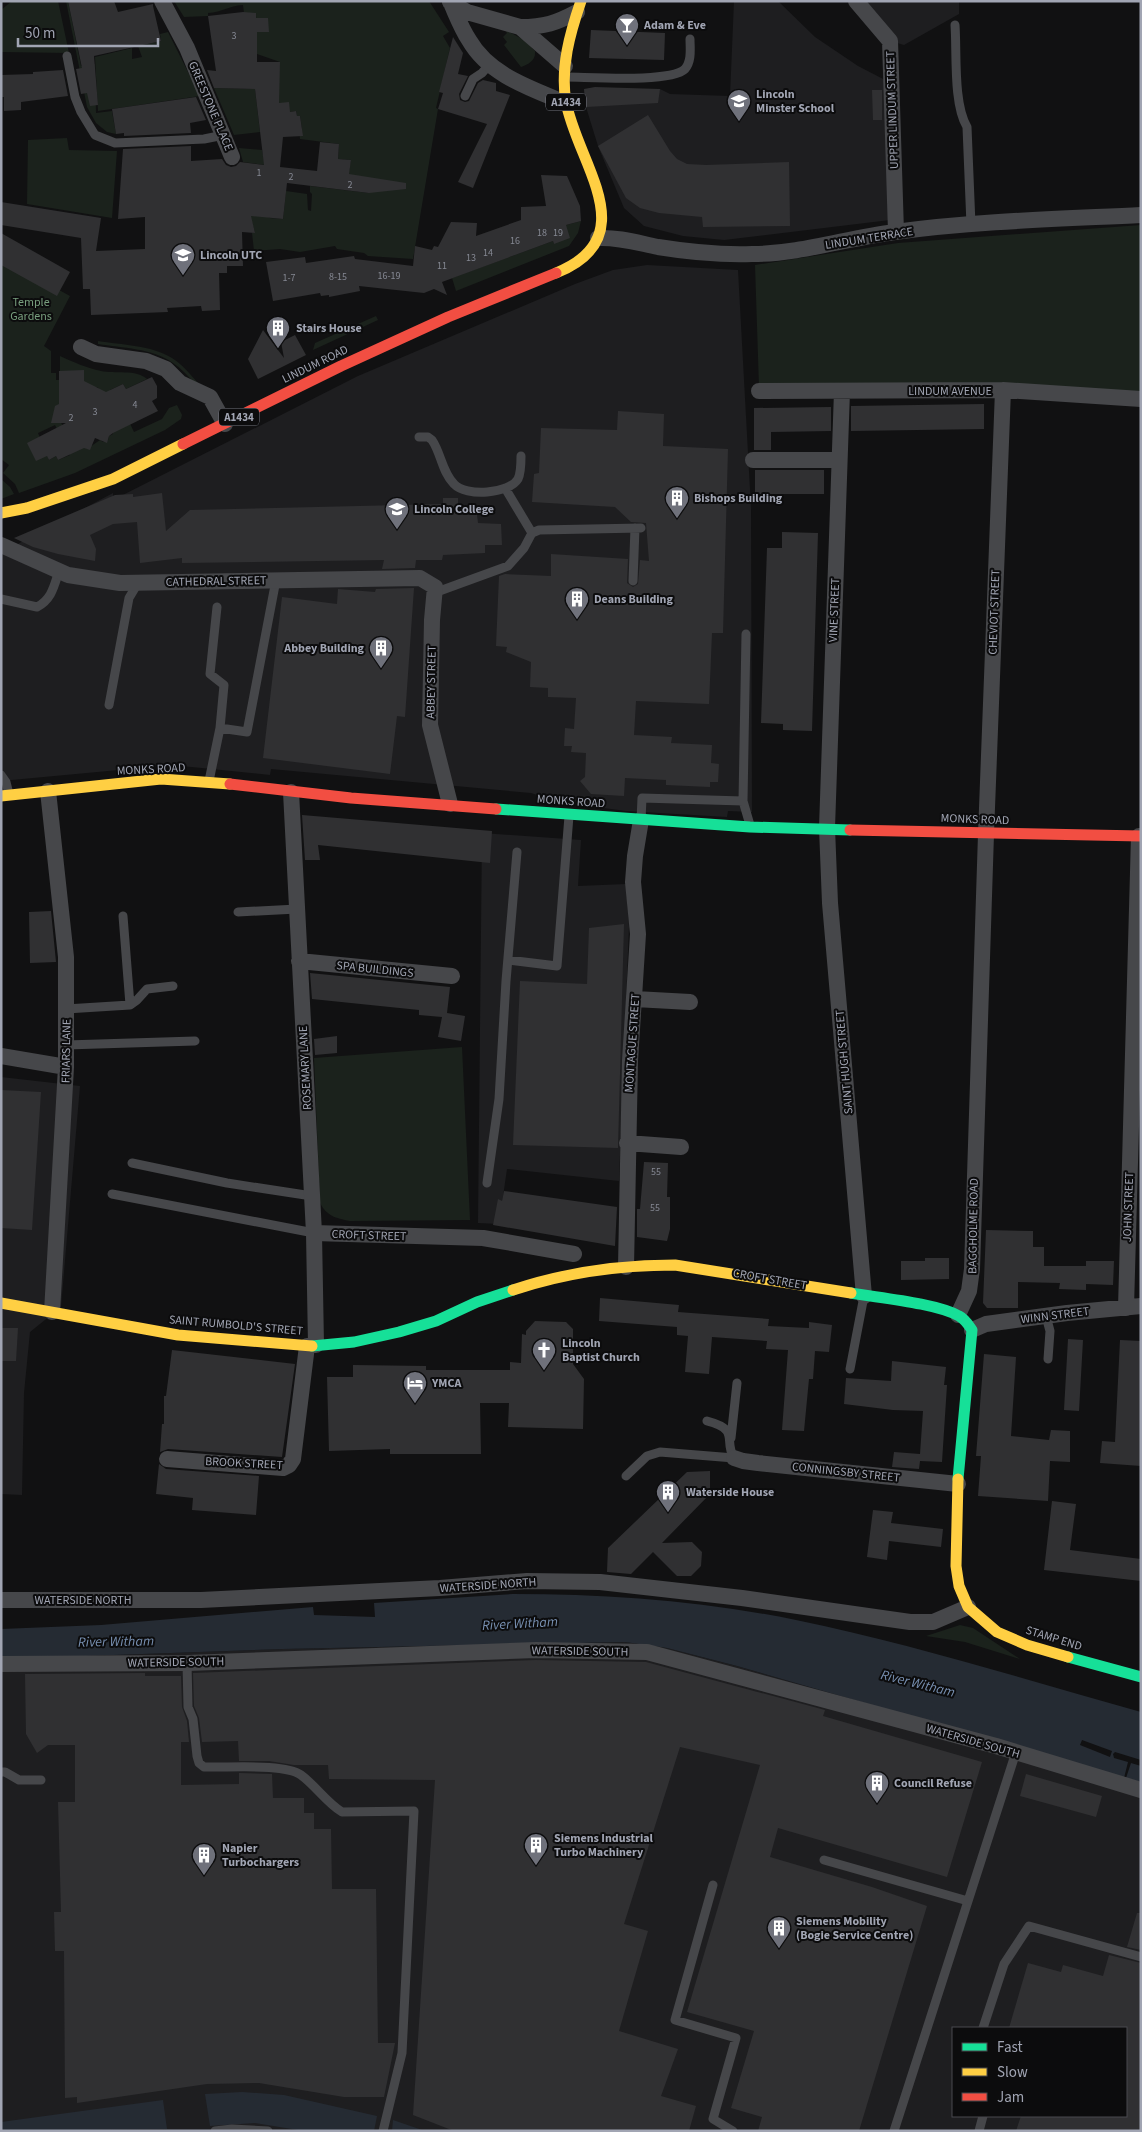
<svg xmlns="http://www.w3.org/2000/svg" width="1142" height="2132" font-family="'Source Sans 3',sans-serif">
<rect width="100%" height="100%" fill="#111112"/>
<path fill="#1e1e20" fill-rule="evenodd" d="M734,1H778L815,37L858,66L887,81L890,220L724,240L683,236L644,226L624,208L598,146L586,107L584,89H660L670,94L730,96Z
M856,1H959V14L904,45L890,41Z
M647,265L738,270L751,508L752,812L728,811L727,817L626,811L559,802L531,793L271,769L270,775L172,765L1,781V553L113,493V500L358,376L575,284L613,270Z
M482,833L581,840L578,886L626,884L629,926L619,1181L507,1169L499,1224L478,1223Z
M1,1077L80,1086L61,1307L30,1332L24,1393L22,1495L1,1494Z
M625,1642L667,1648L737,1666L1141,1782V2131H1V1659L283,1649ZM953,2028H1126V2116H953Z"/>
<path fill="#1b221c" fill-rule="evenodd" d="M12,1H58L69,53L1,52V10Z
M66,1H68L81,66L95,64L96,113L112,111L116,134L107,132L96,123L87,107Z
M174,1H429L449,32L443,36L450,48L436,108L438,109L413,259L368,256L364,253L337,249L335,246L300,252L280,249L254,251L252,233H255L248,208L270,218L283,219L286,191L307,194L308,210L311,211L312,194L310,192V186L369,193L349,175L337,170L349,171L351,160L338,159L339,144L300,139L299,129H302L300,116H297L296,111L290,112L275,103L280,62L257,54L256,13H244L243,5C228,6 223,12 208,13V16L184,17Z
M504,29L524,40L535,51C536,60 529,64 521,67L504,45L507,42L503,37L507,33Z
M168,32L200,96L98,111L95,57L132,48V59L142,57L138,46L161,41L160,34Z
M214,88L255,89L260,132L234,135Z
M67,138L69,150L117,151L112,218L27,204L28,140Z
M239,148L262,150L265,165L243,162Z
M581,221L578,233L569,246L456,291L452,278L553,241L554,244L566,225Z
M1141,225V391L759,387L755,265L898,243Z
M1,258L70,296L44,346L51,351V373H56V380H59V391L66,402L54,410L69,437L87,449L100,440L103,442L108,440L109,436L113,434C111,429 108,423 107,418C105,407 107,395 97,387L84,394V371H60V356C73,362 87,368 101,371C115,374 136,369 147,379L126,389L123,384L110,390L119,408L122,407L134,432L162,419L169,408L177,405L182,415L181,419L165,430L75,473L19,493L15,484L3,473L9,465L1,459ZM55,425L70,455L58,460L56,456L49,460L38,433Z
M376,316L378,320L313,350L315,343Z
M98,341C122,345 151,345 172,358C182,364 190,374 198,383L196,385C189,377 182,369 173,363C152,348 122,348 98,344Z
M1,479L10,487L14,494L1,499Z
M462,1047L470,1220L350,1221C335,1218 327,1216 320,1203L314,1058Z
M960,1625L973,1628L1020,1659L965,1642L926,1636Z"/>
<path fill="#252b33" d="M513,1594C608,1594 704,1601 796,1620C913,1644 1026,1680 1141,1712V1760L1115,1752L1113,1754L1114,1758L1128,1762L1124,1778L737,1666L667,1648L625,1642L283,1649L1,1659V1629L101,1625L313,1607L314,1615L375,1617L374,1603Z
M1131,1763L1141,1766V1782L1126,1778Z
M242,2092L284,2095L377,2116L374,2131H304L255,2123L210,2126L205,2094Z
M163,2100L167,2129L1,2131V2122Z
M393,2120L425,2131H392Z"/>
<path fill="#111112" d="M1082,1740L1112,1751L1110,1757L1080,1745Z"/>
<path fill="#303032" d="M68,1H114L118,12L153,4V6L161,41L94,56L98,105L90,106L87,93L81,94L76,69L82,68Z
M243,12L256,13V18H268L269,32H257V62H280L279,103L289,102L290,112L296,111L297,116H300L303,136L283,137L280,167L317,171L320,142L339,144L338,159L351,160L349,174L406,183V189L369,193L287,183L283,219L251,216L255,233L242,232L243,266H227V273H219L220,310L202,311L201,306L167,308L168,312L91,315L90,289H83L81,238L1,225V202L101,218L96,251L145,249V217L118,219L123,149L191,146V161L222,159L226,165L231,167L236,166L240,162L264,165L255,89L214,88L207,70L216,71L208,16Z
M591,30L665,33L664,60L589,58Z
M453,37L463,53L458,74L468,76L459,94L460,100L465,102L469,101L478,83L483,80L496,83V91L510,95L473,188L458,182L487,124L438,109L443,93L439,92Z
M63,70L68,96L21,102V110L4,111V97H1V75L33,74V72Z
M595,87L660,89L658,103L586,107L584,89Z
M872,90H882V120H873Z
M196,97L206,120L190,123L191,133L124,136V133L116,134L112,109Z
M648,115L670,151L677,159L687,164L706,165L789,162L790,226L703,227L702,217L659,213L640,208L626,198L598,146Z
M541,175L567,176L580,206L581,221L566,225L570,238L554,244L553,241L442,282L447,295L434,289L424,293L359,286L360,291L329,297V295L321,296L320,293L273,301L266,262L305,257L306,263L354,256L355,259L413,266L415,246L432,250L434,246L438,247L451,222L477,223L476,236L521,220V207L546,206Z
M1,233L70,272L57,296L1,265Z
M263,330L284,358L281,342L295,335L306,355L258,379L248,359Z
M84,370V381L106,392L123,384L126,389L152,377L157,386V398L152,401L158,411L113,433L109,436L107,443L95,438L90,450L84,448L58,460L56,456L49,460L47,456L36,461L27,443L66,423H51L55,406L59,404V371Z
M984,404V429L851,431V406Z
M831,407V431L771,432V450H754V408Z
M618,411L664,414L663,446L728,449L723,633H712L709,704L636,701L634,735L672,737L671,743L712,745L711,763L719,764L718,782H710V787L666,785V780L625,778L624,796L591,794L580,781L585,777L586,753L571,752L572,746H564L565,728L574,729L576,698L548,697V688L530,687L531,662L506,652L507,647L496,646L499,576L505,574L551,576V554L628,559L627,583L633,587L638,584L640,560L649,561L646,523L631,522L615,507L532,502L534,474L539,473L541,428L617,430Z
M755,470H824V494H755Z
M162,493L166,531L190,510L443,504V498H458V515H477L478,523L501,524L502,545H485V553L443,555L442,560H416L415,568L382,569L384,560L182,563V558L140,563L137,522L113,524L90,535L96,549L95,561L58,554L33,547L14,538L115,495L133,494V497Z
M782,532L818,533L812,731L783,730V724L761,723L767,548H782Z
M414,588L405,717L397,716L390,774L263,758L282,597L337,604L338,589L375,592L376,589Z
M302,815L492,831L490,863L318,845L320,860H305Z
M51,911L56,962L30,963L29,912Z
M624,924L618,1148L513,1145L520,981L587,984L589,928Z
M310,973L450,987L447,1013L465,1016L461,1041L438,1037L442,1017L419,1015V1010L312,999Z
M337,1036V1053L315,1055L314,1039Z
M1,1090L41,1092L32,1230L1,1228Z
M644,1162L668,1163L667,1197H670V1229L667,1241L637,1237V1209H640Z
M504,1191L617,1207L615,1246L493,1225L498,1199L502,1201Z
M986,1230L1033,1231V1247H1044V1266H1086V1261H1114L1113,1285L1086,1284V1290L1059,1289L1060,1283L1018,1282V1308H987L983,1303Z
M925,1258H949V1279L901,1280V1261H925Z
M600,1298L679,1305L678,1312L769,1319L768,1326L809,1328V1322L832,1325L829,1352L815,1351L813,1379H809L804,1431L782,1430L788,1350L766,1349L767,1341L712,1337L709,1374L685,1372L688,1336L677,1335V1327L599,1321Z
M535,1321L566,1322L573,1329V1364L584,1379L583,1429L508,1427L509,1403H480L481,1454H390V1449L329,1451L327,1377H353V1365L426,1366V1370H510V1362L521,1363L522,1334L526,1335V1331Z
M1,1328H18L16,1361H1Z
M1068,1339L1083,1340L1079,1411L1064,1410Z
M1120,1340L1141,1341V1466L1100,1463L1102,1441L1115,1442Z
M172,1350L295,1364L282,1457L168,1449L160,1452L162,1424H164V1396H166Z
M984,1354L1016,1357L1011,1436L1049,1440L1051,1430L1070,1431V1462L1050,1461L1048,1501L978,1496L981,1456H976Z
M892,1361L946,1367L944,1385H947L942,1462L920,1461L919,1469L892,1467L894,1452L920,1454L923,1411L893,1410L844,1404L846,1378L891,1381Z
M159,1464L166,1469L259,1476L256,1515L192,1510L193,1498L156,1494Z
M710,1471V1494L662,1543L692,1542L702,1552L701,1566L691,1576H677L653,1552L631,1574L607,1572L608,1548L687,1472Z
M1052,1501L1076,1504L1070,1550L1141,1559V1581L1044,1570Z
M873,1510L893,1512L891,1523L943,1529L941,1547L889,1541L887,1560L867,1557Z
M536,1660L646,1662L825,1710L823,1716L982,1762L947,1877L778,1828L770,1857L872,1887L927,1906L859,2131H758L762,2117L731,2108L754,2031L687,2012L760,1765L680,1747L624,1924L648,1931L619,2031L678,2049L661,2096L696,2106L689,2131H454L413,2115L435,1780L329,1779L328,1765H294L269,1761H239L238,1741L202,1742L199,1718L194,1706L193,1673Z
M145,1673V1676H181L182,1707L187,1721L189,1742H181V1785L239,1784V1773L272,1774L273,1798H304V1813H314V1829H331L332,1889H376L378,2043H395L384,2097H344L259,2083L207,2084L77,2103V2097L65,2098L64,1951H55L54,1912H61L58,1802H75V1745H48L37,1753L26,1734L25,1674Z
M1026,1774L1102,1796L1096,1817L1020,1796Z
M1137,1913H1141V1950L1127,1947Z
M1109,1955L1141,1963V2131H1016L1021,2116H1126V2028H1009L1028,1963L1061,1972L1063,1965L1103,1976Z"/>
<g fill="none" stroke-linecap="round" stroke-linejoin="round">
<path stroke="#46474a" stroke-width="9" d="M955,25C957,52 953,104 967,127L971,225
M67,56L75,97L81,112L95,135L115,143L204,139L224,135
M566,77C589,77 671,83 685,69C692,61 690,48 690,39
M465,96L473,79L482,73L489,65
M419,437H428L432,440C441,453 442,472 454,484C466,497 509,494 518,479C521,473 521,463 521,456
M505,488L532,533
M633,581L635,528
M434,593L508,566L524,548L532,533L539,530L641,528
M1,599L37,607C52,599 54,586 59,571
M109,705L129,598L138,583
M220,728L247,732L276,580
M1,775L6,782L9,794
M209,781L220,728L224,685L210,674L217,607
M743,801L746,634
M641,820L642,798L743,801L750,825
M238,912L297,909
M123,916L130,1005
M508,960L557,966L569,816
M66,1009L130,1005L137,1000L147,989L173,986
M66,1045L195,1041
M132,1163L227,1183L312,1196
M487,1183L499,1099L506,981L517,852
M112,1194L314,1233
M1046,1316L1050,1331L1048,1359
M850,1369L864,1296
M707,1421C741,1430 723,1440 734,1458
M731,1438L737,1383
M626,1476L647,1456L660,1452L734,1458
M187,1663L188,1707L193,1719L197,1756L199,1763L204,1767C228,1768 284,1763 301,1775C316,1786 326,1802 342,1812L414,1811L402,2053L383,2131
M1,1772H5L19,1780H41
M824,1860L968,1901
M713,1885L675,2020L736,2038L713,2119L733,2131
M983,2028L1004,1964L1029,1926L1141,1957
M215,2131L232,2129L268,2131
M894,2131L1016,1752
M979,2131L983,2116"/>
<path stroke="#46474a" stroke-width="16" d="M162,1L187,48L232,157
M450,1C456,14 461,28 469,40C489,75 530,88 566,103
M856,1L890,41L896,232
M450,2L467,12L520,27L565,66
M520,27C545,27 556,23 577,12
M598,238C619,237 638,243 658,247C689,252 721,255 752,254C800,254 847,238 895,232C976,221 1059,219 1141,215
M81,347L96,354L146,361L166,369L180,383L210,397L225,424
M759,391L1003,390L1141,399
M842,391L827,828L830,903L864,1296
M753,460H839
M1,545L68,575L120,583L420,578L435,587L432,620L430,725L450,804
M48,791L66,957V1067L52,1312
M291,792L314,1233L316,1345
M299,961L452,976
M635,999L690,1002
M1,1056L66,1067
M627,1143L681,1147
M314,1233L483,1238L574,1254
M626,1267L630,1061L638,934L633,882L635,856L641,820
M1126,1308L1139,836
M958,1315L969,1291L972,1269L986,834L1003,390
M972,1330L986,1324L1067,1313L1141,1306
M734,1458L743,1461L758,1463L958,1484
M167,1459L283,1468L289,1465L293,1459L307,1346
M1,1600H201L440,1588L527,1581L600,1582L742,1598L910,1622H933L968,1607
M1,1664L187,1663L536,1650L647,1652L996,1746L1141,1790"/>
<path stroke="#16e098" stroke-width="11" d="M496,809L750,827L850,830
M851,1293C879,1298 935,1303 959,1316C965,1319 968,1324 972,1330L958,1479
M312,1346L354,1342L399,1332L436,1321L477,1302L513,1290
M1068,1657L1141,1677"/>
<path stroke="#ffcf43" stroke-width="11" d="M556,273C646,237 577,163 566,102C560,68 570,33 581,1
M1,513L27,508L113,479L183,444
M1,796L161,779L230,784
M513,1290C564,1273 622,1265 675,1265L851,1293
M1,1303L178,1335L312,1346
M958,1479L956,1566L959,1586L968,1607L997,1632L1027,1645L1068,1657"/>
<path stroke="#f24e42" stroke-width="11" d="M183,444L341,366L448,317L556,273
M230,784L351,798L496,809
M850,830L1141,836"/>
</g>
<defs>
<g id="bar-pin" transform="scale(1.25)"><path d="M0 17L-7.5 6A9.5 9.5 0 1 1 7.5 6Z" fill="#6f717b" stroke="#0c0c0d"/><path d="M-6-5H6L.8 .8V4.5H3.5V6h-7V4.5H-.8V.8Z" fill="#fff"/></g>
<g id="school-pin" transform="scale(1.25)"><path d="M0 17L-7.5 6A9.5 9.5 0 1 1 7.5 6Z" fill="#6f717b" stroke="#0c0c0d"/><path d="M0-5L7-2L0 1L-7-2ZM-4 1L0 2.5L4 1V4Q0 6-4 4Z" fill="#fff"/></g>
<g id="building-pin" transform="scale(1.25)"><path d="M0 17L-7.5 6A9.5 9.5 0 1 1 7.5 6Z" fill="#6f717b" stroke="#0c0c0d"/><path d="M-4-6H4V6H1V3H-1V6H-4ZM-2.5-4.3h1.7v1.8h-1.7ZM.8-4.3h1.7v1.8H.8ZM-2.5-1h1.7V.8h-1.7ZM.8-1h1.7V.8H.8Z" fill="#fff"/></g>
<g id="university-pin" transform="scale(1.25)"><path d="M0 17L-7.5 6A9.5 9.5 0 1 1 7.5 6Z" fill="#6f717b" stroke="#0c0c0d"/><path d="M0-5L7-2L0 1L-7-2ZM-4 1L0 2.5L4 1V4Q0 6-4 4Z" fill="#fff"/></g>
<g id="church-pin" transform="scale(1.25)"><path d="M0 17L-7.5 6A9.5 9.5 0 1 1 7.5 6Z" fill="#6f717b" stroke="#0c0c0d"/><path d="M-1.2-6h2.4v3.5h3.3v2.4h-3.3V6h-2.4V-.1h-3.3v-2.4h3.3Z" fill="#fff"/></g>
<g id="hotel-pin" transform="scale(1.25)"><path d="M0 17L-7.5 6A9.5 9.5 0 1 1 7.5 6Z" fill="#6f717b" stroke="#0c0c0d"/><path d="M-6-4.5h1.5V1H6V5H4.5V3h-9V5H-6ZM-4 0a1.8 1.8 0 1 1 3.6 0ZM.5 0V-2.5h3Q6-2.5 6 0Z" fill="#fff"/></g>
</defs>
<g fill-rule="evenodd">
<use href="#bar-pin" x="627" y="25"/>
<use href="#school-pin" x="739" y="101"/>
<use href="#school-pin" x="183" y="255"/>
<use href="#building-pin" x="278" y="328"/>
<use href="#building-pin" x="677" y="498"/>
<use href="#university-pin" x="397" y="509"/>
<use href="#building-pin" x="577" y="599"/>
<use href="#building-pin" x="381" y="648"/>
<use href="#church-pin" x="544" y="1350"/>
<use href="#hotel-pin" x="415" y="1383"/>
<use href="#building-pin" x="668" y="1492"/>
<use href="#building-pin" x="877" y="1783"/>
<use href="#building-pin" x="536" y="1845"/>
<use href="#building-pin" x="204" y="1855"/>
<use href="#building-pin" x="779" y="1928"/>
</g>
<g text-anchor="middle" stroke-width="4" stroke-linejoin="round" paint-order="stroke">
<g font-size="10" fill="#858893">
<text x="234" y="39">3</text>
<text x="259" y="176">1</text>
<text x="291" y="180">2</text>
<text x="350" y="188">2</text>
<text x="542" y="236">18</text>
<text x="558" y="236">19</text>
<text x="515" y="244">16</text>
<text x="488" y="256">14</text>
<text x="471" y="261">13</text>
<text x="442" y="269">11</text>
<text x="389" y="279">16-19</text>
<text x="338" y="280">8-15</text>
<text x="289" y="281">1-7</text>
<text x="135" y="408">4</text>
<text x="95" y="415">3</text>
<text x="71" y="421">2</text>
<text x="656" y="1175">55</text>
<text x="655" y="1211">55</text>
</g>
<g fill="#0c0c0d" stroke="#747781" stroke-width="1">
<rect x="546" y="93.5" width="40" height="17" rx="4"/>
<rect x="219" y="408.5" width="40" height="17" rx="4"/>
</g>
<g font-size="11" font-weight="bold" fill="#a1a5b3">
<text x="566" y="106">A1434</text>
<text x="239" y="421">A1434</text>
</g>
<g font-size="12" font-weight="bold" fill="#a1a5b3" stroke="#0c0c0d" text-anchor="start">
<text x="644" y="29">Adam &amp; Eve</text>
<text x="756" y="98">Lincoln<tspan x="756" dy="14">Minster School</tspan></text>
<text x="200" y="259">Lincoln UTC</text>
<text x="296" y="332">Stairs House</text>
<text x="694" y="502">Bishops Building</text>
<text x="414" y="513">Lincoln College</text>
<text x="594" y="603">Deans Building</text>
<text x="364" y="652" text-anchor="end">Abbey Building</text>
<text x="562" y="1347">Lincoln<tspan x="562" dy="14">Baptist Church</tspan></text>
<text x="432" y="1387">YMCA</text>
<text x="686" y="1496">Waterside House</text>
<text x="894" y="1787">Council Refuse</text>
<text x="554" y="1842">Siemens Industrial<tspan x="554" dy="14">Turbo Machinery</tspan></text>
<text x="222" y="1852">Napier<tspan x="222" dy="14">Turbochargers</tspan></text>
<text x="796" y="1925">Siemens Mobility<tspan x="796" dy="14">(Bogie Service Centre)</tspan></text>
</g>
<g font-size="12" fill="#a1a5b3" stroke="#0c0c0d">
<text transform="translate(211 106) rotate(67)" y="4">GREESTONE PLACE</text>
<text transform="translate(892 110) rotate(-92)" y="4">UPPER LINDUM STREET</text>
<text transform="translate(869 238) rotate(-9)" y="4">LINDUM TERRACE</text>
<text transform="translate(315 364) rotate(-26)" y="4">LINDUM ROAD</text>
<text x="950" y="395">LINDUM AVENUE</text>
<text transform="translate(216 581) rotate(-1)" y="4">CATHEDRAL STREET</text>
<text transform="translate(834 610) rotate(-88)" y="4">VINE STREET</text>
<text transform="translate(994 612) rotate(-88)" y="4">CHEVIOT STREET</text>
<text transform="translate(431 682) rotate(-89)" y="4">ABBEY STREET</text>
<text transform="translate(151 769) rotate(-3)" y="4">MONKS ROAD</text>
<text transform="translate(571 801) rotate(4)" y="4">MONKS ROAD</text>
<text transform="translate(975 819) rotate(2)" y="4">MONKS ROAD</text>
<text transform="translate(375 969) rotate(6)" y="4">SPA BUILDINGS</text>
<text transform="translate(632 1043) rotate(-86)" y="4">MONTAGUE STREET</text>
<text transform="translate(66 1051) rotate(-89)" y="4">FRIARS LANE</text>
<text transform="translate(844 1062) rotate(-95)" y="4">SAINT HUGH STREET</text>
<text transform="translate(305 1068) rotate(-93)" y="4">ROSEMARY LANE</text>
<text transform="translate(1128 1207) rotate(-88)" y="4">JOHN STREET</text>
<text transform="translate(973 1226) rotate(-89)" y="4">BAGGHOLME ROAD</text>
<text transform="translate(369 1235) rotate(2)" y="4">CROFT STREET</text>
<text transform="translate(770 1279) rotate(10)" y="4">CROFT STREET</text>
<text transform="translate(1055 1315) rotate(-7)" y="4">WINN STREET</text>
<text transform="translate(236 1325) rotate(5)" y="4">SAINT RUMBOLD'S STREET</text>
<text transform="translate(244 1463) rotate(3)" y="4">BROOK STREET</text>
<text transform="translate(846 1472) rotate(6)" y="4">CONNINGSBY STREET</text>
<text transform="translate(488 1585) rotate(-4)" y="4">WATERSIDE NORTH</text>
<text x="83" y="1604">WATERSIDE NORTH</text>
<text transform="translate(1054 1638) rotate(17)" y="4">STAMP END</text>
<text transform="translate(580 1651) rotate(1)" y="4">WATERSIDE SOUTH</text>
<text transform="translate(176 1662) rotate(-1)" y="4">WATERSIDE SOUTH</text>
<text transform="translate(973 1741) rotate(16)" y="4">WATERSIDE SOUTH</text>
</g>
<g font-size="12" fill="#789f7e" stroke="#0c0c0d">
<text x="31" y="306">Temple<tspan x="31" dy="14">Gardens</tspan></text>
</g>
<g font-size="14" font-style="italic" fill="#778fb0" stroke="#0c0c0d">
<text transform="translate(520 1623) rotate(-3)" y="5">River Witham</text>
<text transform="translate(116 1641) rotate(-1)" y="5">River Witham</text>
<text transform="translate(918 1683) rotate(14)" y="5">River Witham</text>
</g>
</g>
<rect width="1142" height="2132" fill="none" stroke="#a1a5b3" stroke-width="5"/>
<rect x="952" y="2027" width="175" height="90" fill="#0c0c0d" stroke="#48494f"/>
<rect x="962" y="2043" width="25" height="8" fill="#16e098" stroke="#48494f"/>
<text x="997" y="2052" font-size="15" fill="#a1a5b3">Fast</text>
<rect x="962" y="2068" width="25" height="8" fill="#ffcf43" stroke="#48494f"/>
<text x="997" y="2077" font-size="15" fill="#a1a5b3">Slow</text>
<rect x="962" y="2093" width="25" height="8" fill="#f24e42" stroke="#48494f"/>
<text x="997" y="2102" font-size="15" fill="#a1a5b3">Jam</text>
<path d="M18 38v8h140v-8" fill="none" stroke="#a1a5b3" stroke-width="2.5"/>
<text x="25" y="38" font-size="15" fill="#a1a5b3" stroke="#0c0c0d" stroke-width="4" paint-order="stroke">50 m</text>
</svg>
